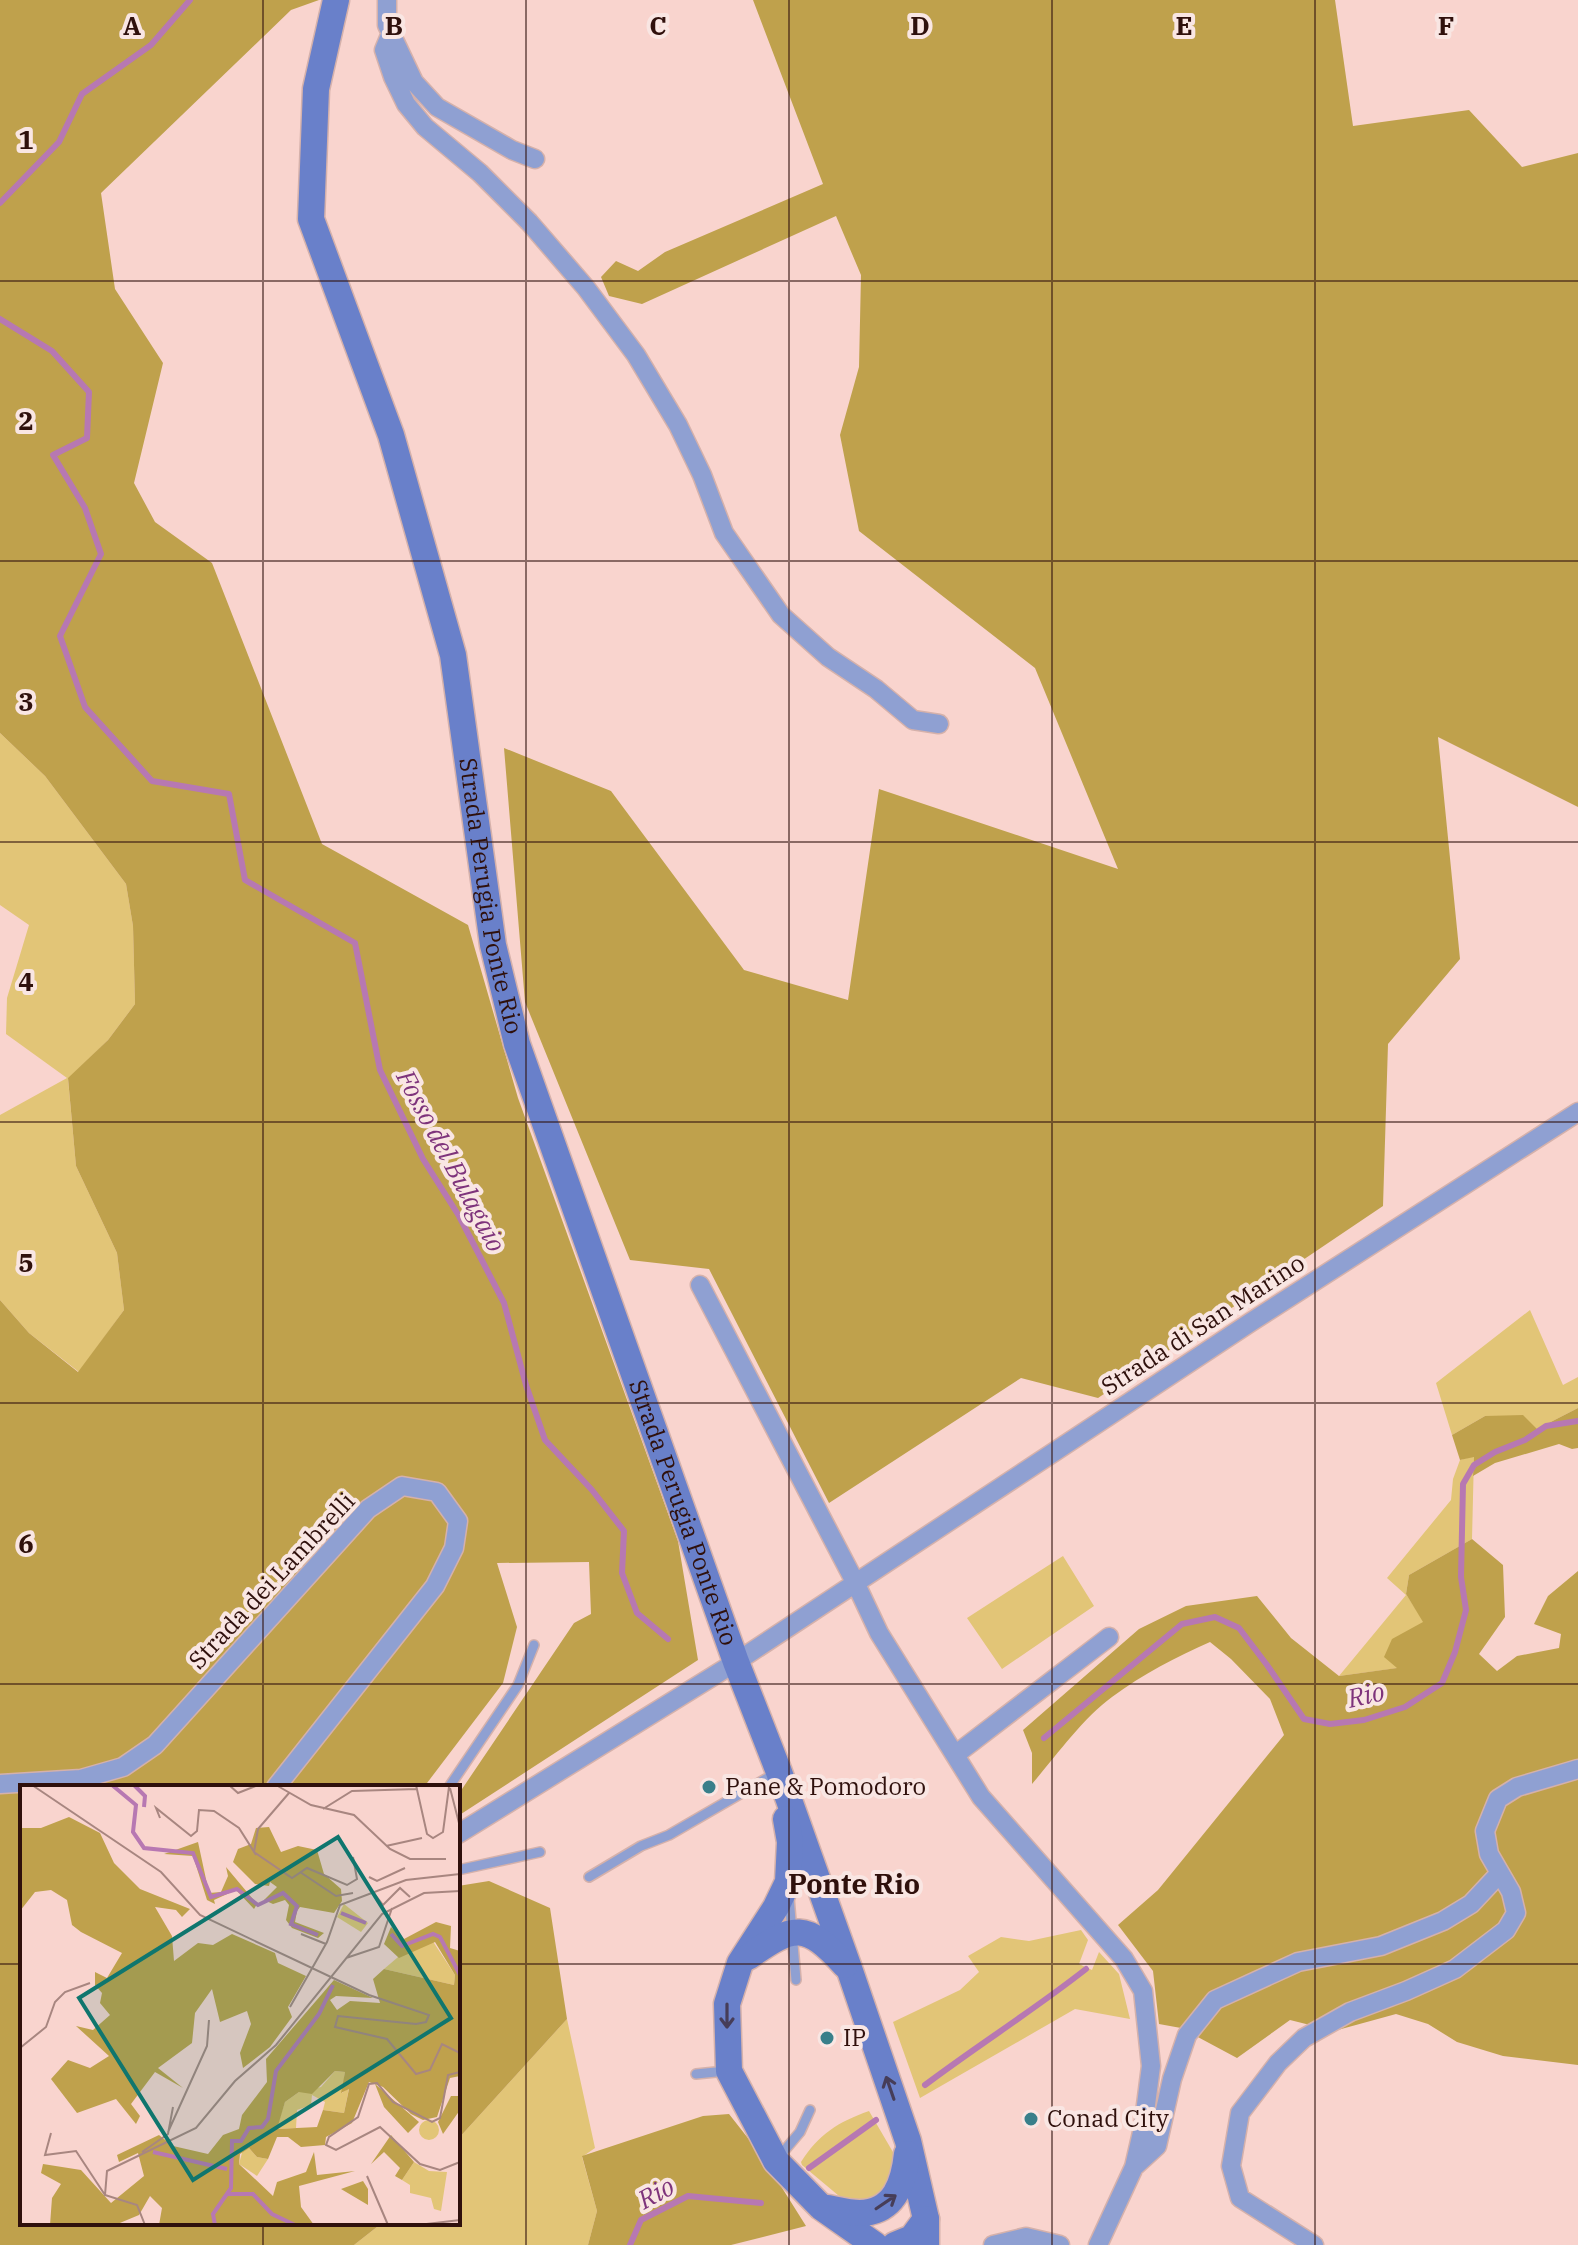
<svg xmlns="http://www.w3.org/2000/svg" width="1578" height="2245" font-family="'IBM Plex Serif',serif">
<rect width="100%" height="100%" fill="#f9d4ce"/>
<path fill="#e2c577" d="M0,733L45,776L126,884L133,926L135,1004L108,1040L68,1079L76,1166L117,1253L124,1310L79,1372L29,1333L0,1300V1115L67,1078L6,1034L7,998L29,925L0,905Z
M1530,1310L1563,1385L1578,1377V1408L1537,1429L1485,1416L1452,1435L1436,1383Z
M1474,1456L1472,1539L1409,1575L1406,1594L1424,1622L1398,1668L1339,1676L1406,1595L1387,1578L1451,1500L1453,1479L1460,1460Z
M1063,1556L1094,1606L1002,1669L967,1618Z
M1081,1930L1088,1940L1079,1964L1092,1970L1099,1952L1119,1974L1130,2019L1075,2009L920,2098L893,2022L960,1990L979,1972L968,1956L1001,1937L1029,1941Z
M567,2019L595,2148L582,2157L597,2211L588,2245H354L382,2223H458V2139Z
M869,2111L897,2159L896,2183L870,2203L845,2201L802,2165L801,2162C819,2134 838,2122 869,2111Z"/>
<path fill="#bfa14c" d="M0,0H319L291,10L101,193L115,289L163,363L134,483L155,522L212,563L322,844L468,925L518,1098L678,1541L698,1660L458,1816V1795L574,1623L591,1614L589,1562L497,1563L517,1627L503,1683L424,1787H22V2223H382L354,2245H0V1300L29,1333L78,1372L124,1310L117,1253L76,1166L68,1078L108,1040L135,1004L133,926L126,884L45,776L0,733Z
M753,0H1335L1353,126L1469,110L1522,167L1578,153V807L1438,737L1460,959L1388,1044L1383,1206L1098,1398L1021,1378L829,1503L709,1269L630,1260L525,1002L504,748L611,791L744,970L848,1000L879,789L1118,869L1035,668L859,531L840,435L859,367L861,275L836,216L642,304L609,296L601,277L616,261L638,271L665,252L823,184Z
M1578,1408V1448L1572,1449L1559,1444L1495,1463L1473,1476L1474,1457L1460,1460L1452,1435L1485,1416L1523,1415L1537,1429Z
M1472,1539L1503,1565L1505,1617L1479,1654L1497,1671L1517,1656L1559,1648L1561,1634L1534,1624L1548,1596L1578,1571V2065L1503,2056L1457,2042L1428,2024L1396,2014L1334,2031L1290,2020L1237,2058L1181,2028L1159,2024L1153,1971L1118,1925L1158,1890L1284,1735L1270,1699L1231,1659L1210,1642C1176,1657 1143,1674 1112,1697C1083,1718 1056,1756 1032,1784V1753L1023,1730L1139,1629L1186,1606L1257,1596L1291,1638L1339,1676L1397,1668L1384,1657L1392,1639L1423,1622L1406,1594L1409,1575Z
M489,1881L550,1908L567,2019L458,2139V1886Z
M729,2114L762,2156L806,2226L731,2245H588L597,2211L582,2156L703,2116Z"/>
<g fill="none" stroke-linecap="round" stroke-linejoin="round">
<path stroke="#b778b2" stroke-width="6" d="M0,203L59,142L82,94L151,45L190,0
M0,319L52,351L89,392L87,438L53,455L85,508L101,554L60,636L85,707L152,781L229,794L245,880L355,943L380,1070L423,1159L459,1216L504,1303L526,1385L545,1440L592,1490L624,1531L622,1573L637,1613L668,1639
M1044,1738L1182,1624L1215,1617L1239,1628L1267,1665L1304,1719L1330,1724L1364,1720L1405,1707L1442,1683L1455,1652L1466,1610L1461,1577L1463,1484L1474,1465L1495,1452L1525,1440L1546,1426L1578,1421
M925,2085C978,2045 1034,2010 1086,1969
M809,2168L876,2120
M630,2245L641,2220L688,2196L761,2203"/>
<g stroke="#d5b1ab" stroke-width="12">
<path id="service" d="M449,1787L518,1685L534,1645
M458,1870L540,1852
M589,1877L641,1846L669,1835L776,1773
M789,1897L796,1980
M696,2074L726,2071
M779,2157L800,2132L810,2110"/>
</g>
<g stroke="#d5b1ab" stroke-width="21">
<path id="minor" d="M387,0V25L414,82L437,107L512,150L535,159
M391,33L384,50L393,77L406,104L425,127L480,173L529,222L586,288L636,355L678,425L702,475L724,533L781,615L828,657L876,689L913,720L939,724
M700,1285L855,1582L879,1633L981,1797L1124,1959L1143,1991L1151,2066L1143,2128L1134,2167L1098,2245
M955,1755L1109,1637
M0,1784L81,1779L123,1767L155,1745L368,1509L402,1486L437,1492L458,1521L454,1548L435,1586L276,1787
M458,1834L736,1662L1251,1322L1578,1112
M1134,2167L1157,2146L1172,2079L1187,2035L1215,2000L1298,1962L1381,1946L1443,1921L1471,1904L1500,1873
M993,2245L1026,2237L1060,2245
M1314,2245L1240,2198L1231,2166L1240,2113L1278,2063L1304,2038L1350,2012L1406,1991L1455,1969L1506,1930L1516,1913L1511,1892L1489,1854L1485,1831L1498,1799L1517,1787L1578,1769"/>
</g>
<g stroke="#d5b1ab" stroke-width="29">
<g id="secondary">
<path id="s1" d="M336,0L316,89L311,219L391,435L453,655L493,945L517,1044L736,1662L779,1772L850,1971L908,2141L926,2219V2245"/>
<path d="M786,1819L790,1842L788,1882L776,1907L740,1963L727,2004L729,2071L776,2161L821,2207L875,2245"/>
<path d="M748,1957C794,1924 806,1922 845,1965"/>
<path d="M828,2208C838,2210 850,2213 860,2213C895,2212 904,2182 907,2154"/>
<path d="M895,2245L912,2238L926,2219"/>
</g>
</g>
<use href="#service" stroke="#8fa0d2" stroke-width="9"/>
<use href="#minor" stroke="#8fa0d2" stroke-width="18"/>
<use href="#secondary" stroke="#6980ca" stroke-width="26"/>
</g>
<defs><path id="oneway-shaft" d="M-6 0H5M1.5-3L5.5 0L1.5 3" fill="none" stroke-width="1.6" stroke-linecap="round" stroke-linejoin="round" transform="scale(2)"/></defs>
<g stroke="#463d58">
<use href="#oneway-shaft" transform="translate(727 2016) rotate(90)"/>
<use href="#oneway-shaft" transform="translate(890 2088) rotate(-109)"/>
<use href="#oneway-shaft" transform="translate(886 2202) rotate(-34)"/>
</g>
<path fill="none" stroke="#2f100c" stroke-width="2" stroke-opacity="0.55" d="M263,0V1787M526,0V2245M789,0V2245M1052,0V2245M1315,0V2245M0,281H1578M0,561H1578M0,842H1578M0,1122H1578M0,1403H1578M0,1684H1578M0,1964H22M458,1964H1578M263,2223V2245"/>
<g fill="#397f8a" stroke="#f9e6e3" stroke-width="3">
<circle cx="709" cy="1787" r="8"/>
<circle cx="827" cy="2038" r="8"/>
<circle cx="1031" cy="2119" r="8"/>
</g>
<g text-anchor="middle" stroke-width="8" stroke-linejoin="round" paint-order="stroke">
<g font-size="24" fill="#2f100c" stroke="#f9e6e3">
<text dy="8" stroke="none"><textPath href="#s1" startOffset="924">Strada Perugia Ponte Rio</textPath></text>
<text transform="translate(1203 1325) rotate(-33)" y="8">Strada di San Marino</text>
<text dy="8" stroke="none"><textPath href="#s1" startOffset="1572">Strada Perugia Ponte Rio</textPath></text>
<text transform="translate(272 1581) rotate(-47)" y="8">Strada dei Lambrelli</text>
</g>
<g font-size="24" fill="#2f100c" stroke="#f9e6e3" text-anchor="start">
<text x="725" y="1795">Pane &amp; Pomodoro</text>
<text x="843" y="2046">IP</text>
<text x="1047" y="2127">Conad City</text>
</g>
<g font-size="26" font-style="italic" fill="#7e337b" stroke="#f9e6e3">
<text transform="translate(451 1161) rotate(62)" y="9">Fosso del Bulagaio</text>
<text transform="translate(1366 1695) rotate(-13)" y="9">Rio</text>
<text transform="translate(656 2193) rotate(-29)" y="9">Rio</text>
</g>
<g font-size="28" font-weight="bold" fill="#2f100c" stroke="#f9e6e3">
<text x="854" y="1894">Ponte Rio</text>
</g>
</g>
<g transform="translate(20 1785)">
<rect width="440" height="440" fill="#f9d4ce"/>
<path d="M324,119L348,138L341,147L317,132ZM412,155L435,190L434,200L364,184L384,167ZM315,286L325,287L322,308L329,303L324,328L303,325L305,317L292,310L291,320L277,325L276,343L256,344L265,317L279,307L301,302ZM399 345a10 10 0 1 1 20 0a10 10 0 1 1-20 0ZM229,363L237,372L248,374L237,391L219,379L223,364ZM394,377L409,386L427,387L421,426L414,424L411,413L390,408V400L382,395Z" fill="#e2c577"/>
<path d="M49,32L80,48L94,78L120,104L170,124L162,132L156,125L135,122L152,151L154,176L178,158L193,160L212,149L255,168L258,178L286,191L268,222L272,232L250,262L223,283L220,268L231,239L227,226L200,237L192,204L175,228L172,258L138,283L163,303L135,287L111,319L120,331L116,339L96,314L57,328L31,294L48,275L70,283L89,271L56,241L73,245L90,230L80,218L82,208L75,200V187L87,193L102,168L61,147L52,140L47,115L31,105L15,107L0,126V43H21ZM249,42L261,67L278,61L297,65L304,89L321,104L322,116L314,128L280,122L277,126L275,137L304,148L298,153L272,143L266,135L269,120L265,115L253,119L244,115L257,102L250,97L249,101L235,99L213,77L218,64L231,59L236,43ZM178,57L189,108L201,107L208,91L206,82L237,119L234,124L216,105L194,115L195,119L187,115L173,71L144,69ZM416,137L431,141L430,163L440,166V291L430,293L417,332L403,335L391,329L363,302L349,297L332,338L306,352L305,360L281,362L268,352H257L248,374L237,372L229,363L220,369L219,379L253,411L257,397L286,387L294,367L297,390L335,386L279,401L281,422L294,440H139L142,423L130,411L119,430L95,440H30L32,413L41,399L21,388L23,379L61,385L91,418L124,391L118,368L99,377L97,370L139,350L153,361L188,369L203,350L219,344L222,330L247,297L246,274L314,195L353,213L316,211L310,215L317,225L330,216L360,218L353,194L364,184L434,200L435,190L415,157L379,173L364,159L371,142L384,154ZM315,286L325,287L321,308L329,304L324,328L303,325L297,342L257,344L265,317L279,307L292,309ZM355,299L399,337L388,348L364,322ZM431,311H440V325L423,349L418,337ZM371,350L394,377L382,395L375,391L380,383L364,367L351,379ZM343,396L348,404V420L321,404Z" fill="#bfa14c" fill-rule="evenodd"/>
<path fill="none" stroke="#b778b2" stroke-width="4" d="M92,0L116,20L113,47L124,63L173,68L191,112L217,104L238,120L263,108L277,121L271,139L298,150M114,0L125,11L124,22M321,128L346,138M371,149L382,161L413,149L420,152L440,190M133,367L207,384M208,409H233L252,429L275,440M195,440L193,429L211,403L212,356H221L229,343L242,342L248,334L256,286L299,229L313,200"/>
<path fill="none" stroke="#a88680" stroke-width="2" d="M12,0L141,87L180,130L349,210L409,230L406,237L396,239L318,231L315,242L367,254L396,289L410,285L422,259L440,268M209,0L218,8L238,0M256,0L291,20L334,30L370,64L390,74H426M396,0L407,49L413,53L423,47L429,2M430,3L440,42M269,8L238,44L234,67L272,93L287,83L327,100L337,94L333,72M303,24L332,6L397,4M140,33L136,23L171,51L177,46L179,25L194,26L219,43L236,70M366,61L402,53M280,87L316,111L333,108M349,92L357,96L385,83M353,107L363,120L380,103L390,112M281,149L306,159M326,173L359,162L372,123M270,222L307,157L320,120L386,95L440,89M0,263L26,242L35,217L45,207L70,198M440,287L428,290L420,333L412,337L373,317L357,298L349,299L338,332L309,352L306,360L316,365L360,342L400,379L420,385L440,377M148,347L187,261L189,235M31,348L25,370L56,366L85,410M122,367L148,349L153,322M347,391L368,440M125,440L117,420L85,410L87,386L176,343L215,296L256,260L362,129L404,108L440,106M398,440L440,435"/>
<path fill="#0f766e" fill-opacity="0.15" stroke="#0f766e" stroke-width="4" d="M318,52L431,233L173,395L59,213Z"/>
<rect width="440" height="440" fill="none" stroke="#2f100c" stroke-width="4"/>
</g>
<g font-size="26" text-anchor="middle" font-weight="bold" fill="#2f100c" stroke="#f9e6e3" stroke-width="8" stroke-linejoin="round" paint-order="stroke">
<text x="132" y="35">A</text>
<text x="394" y="35">B</text>
<text x="658" y="35">C</text>
<text x="920" y="35">D</text>
<text x="1184" y="35">E</text>
<text x="1446" y="35">F</text>
<text x="26" y="149">1</text>
<text x="26" y="430">2</text>
<text x="26" y="711">3</text>
<text x="26" y="991">4</text>
<text x="26" y="1272">5</text>
<text x="26" y="1553">6</text>
</g>
</svg>
